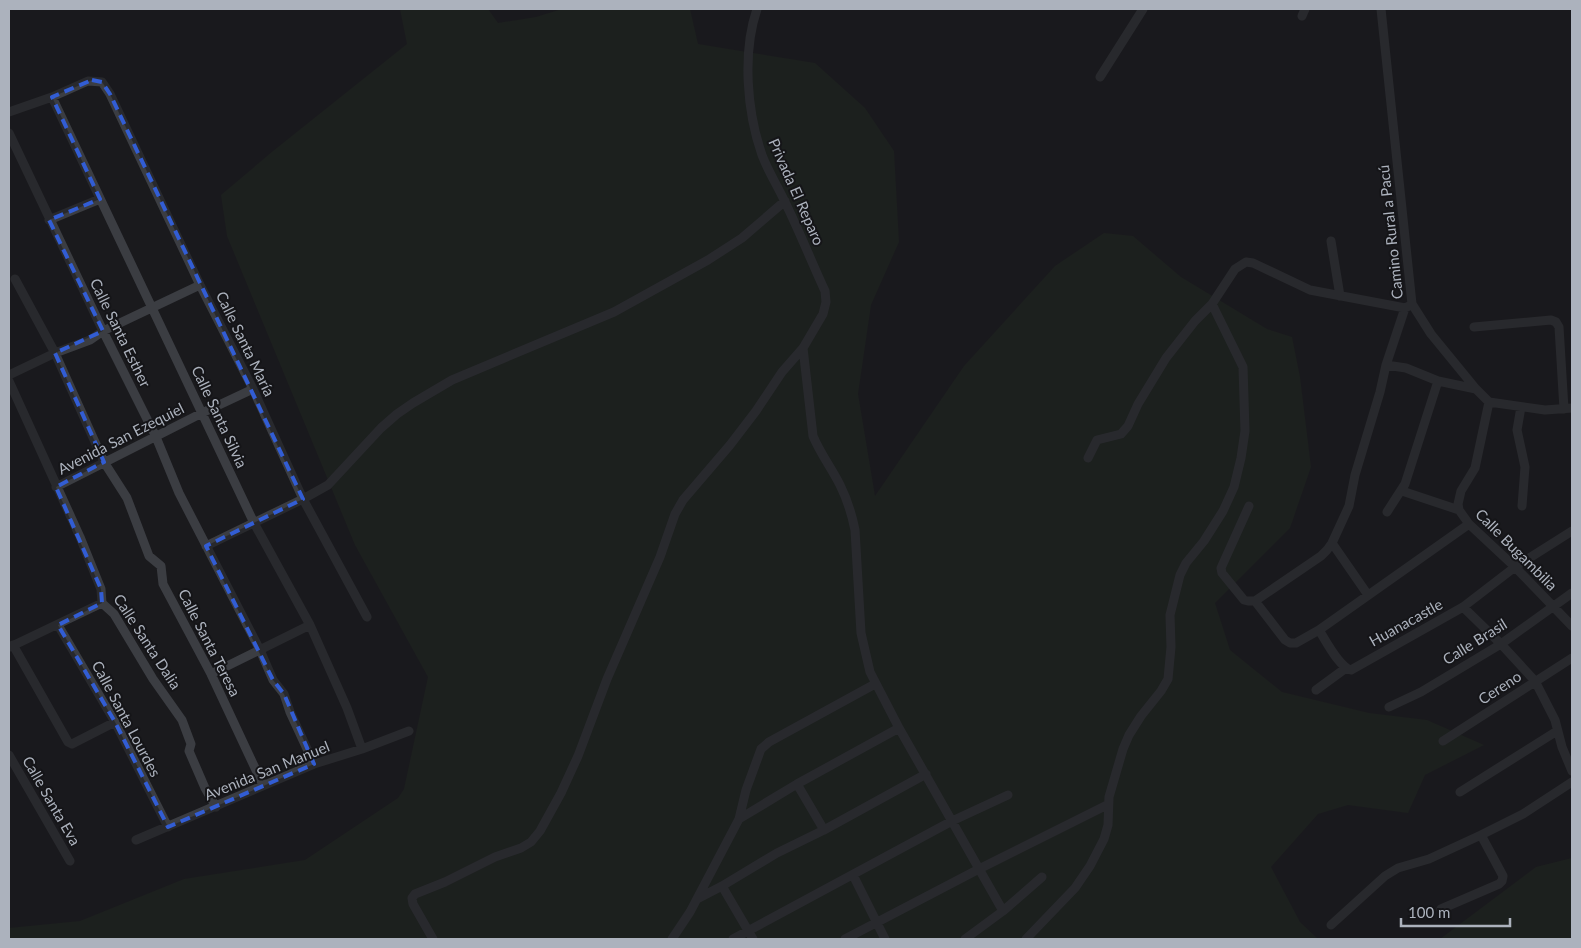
<svg xmlns="http://www.w3.org/2000/svg" width="1581" height="948" font-family="Lato,sans-serif">
<rect width="100%" height="100%" fill="#1a1a1d"/>
<path fill="#202820" d="M400,9H488L498,23L536,17L562,9H690L698,44L815,63L865,108L894,151L899,242L871,305L858,394L875,496L964,366L1055,266L1104,233L1133,236L1181,277L1267,329L1292,337L1300,377L1311,467L1290,528L1215,603L1230,650L1282,692L1369,713L1427,720L1484,745L1425,775L1408,813L1348,805L1318,814L1271,867L1300,922L1318,939H9V928L80,921L184,879L305,860L398,798L404,789L428,677L355,545L227,236L221,195L273,151L407,44Z
M1572,858V939H1440L1536,867Z"/>
<g fill="none" stroke-linecap="round" stroke-linejoin="round">
<path stroke="#3b3d42" stroke-width="9" d="M1381,9L1412,304L1431,334L1476,389L1489,402L1545,410L1572,408
M1302,16L1305,9
M1100,77L1143,9
M52,97L254,523L310,625L347,708L362,749
M9,112L52,97L88,81L102,82L110,94L200,285L253,389L303,499L367,617
M9,133L103,331L156,437L179,493L260,650L273,680L284,694L290,712L314,764
M49,220L100,199
M1331,241L1340,296
M15,279L55,353L104,462L127,498L149,556L161,566L163,584L211,674L263,785
M1474,327L1551,320L1556,322L1559,327L1564,409
M803,348L813,436C820,453 832,469 840,485C847,499 852,515 855,530L861,633L870,672L899,728L1003,911
M1386,365L1406,368L1438,381L1476,389
M9,375L55,353L90,340L103,331L200,285
M9,381L80,537L101,589L102,603L114,614L153,679L182,720L191,744L189,751L205,788L216,807
M1489,402L1475,468L1461,491L1458,504L1459,510L1469,524L1515,567L1572,626
M1521,407L1517,430L1525,467L1522,506
M1088,458L1097,440L1121,434L1128,426L1138,404L1166,358L1195,321L1212,304L1235,269L1246,262L1253,263L1310,290L1405,308L1409,306
M56,487L202,413L253,389
M1402,491L1459,510
M1249,506L1221,568L1222,573L1244,600L1248,601H1255L1321,556L1327,550L1332,543L1349,506L1355,475L1380,392L1386,365L1405,308
M1387,512L1405,484L1438,381
M1332,543L1368,595
M206,546L303,499L328,485L381,428L397,414L413,403L452,380L614,312L708,260L742,238L785,201
M1255,601L1285,640L1290,643H1296L1319,630L1469,524
M1463,607L1501,644L1535,681L1555,720L1562,747L1572,771
M58,625L115,722L168,827
M1319,630C1326,641 1339,667 1351,670L1463,607L1515,567L1572,531
M13,645L68,742L72,744L115,722
M10,647L102,603
M211,674L310,625
M1316,690L1346,668
M1389,707L1421,692L1501,644L1572,593
M1443,741L1572,658
M9,755L70,861
M797,784L824,830
M1460,792L1557,731
M739,819L797,784L899,728
M136,840L314,764L362,749L409,731
M853,875L885,939
M722,886L753,939
M697,899L722,886L777,853L824,830L926,774
M1441,909L1499,884L1502,881L1503,876L1481,835
M1331,925L1385,876L1398,868L1429,859L1481,835L1523,814L1572,782
M433,939L413,904L412,898L415,894L445,882L495,857L521,848L531,842L540,831L561,793L578,756L607,679L660,557L675,514L683,500L730,445L756,411L782,372L803,348L823,314L826,302L825,291C811,261 799,230 784,200C777,185 768,171 762,155C747,112 742,53 757,9
M672,939L690,912L739,819L746,790L761,749L769,742L875,684
M733,939L952,821L1008,795
M845,939L979,869L1107,805
M965,939L1003,911L1042,877
M1026,939L1075,888L1090,866L1104,839L1108,825L1109,797L1123,749L1129,735L1141,716L1161,691L1168,679L1171,647L1170,615L1180,575L1186,563L1204,541L1223,511L1234,487L1241,458L1245,431L1243,367L1212,304"/>
</g>
<path d="M0 0H1581V948H0ZM92,80L102,82L110,94L303,499L206,546L273,680L284,694L314,764L168,827L115,722L58,625L102,603L101,589L56,487L104,462L55,353L103,331L49,220L100,199L52,97Z" fill="#1a1a1d" fill-opacity=".55" fill-rule="evenodd"/>
<path fill="none" stroke="#325dd4" stroke-width="4" stroke-dasharray="10 6" stroke-linejoin="round" d="M92,80L102,82L110,94L303,499L206,546L273,680L284,694L314,764L168,827L115,722L58,625L102,603L101,589L56,487L104,462L55,353L103,331L49,220L100,199L52,97Z"/>
<g text-anchor="middle" stroke-width="4" stroke-linejoin="round" paint-order="stroke">
<g font-size="15" fill="#acb2bd" stroke="#151518">
<text transform="translate(796 192) rotate(66)" y="5">Privada El Reparo</text>
<text transform="translate(1391 232) rotate(-96)" y="5">Camino Rural a Pacú</text>
<text transform="translate(120 333) rotate(64)" y="5">Calle Santa Esther</text>
<text transform="translate(245 344) rotate(64)" y="5">Calle Santa María</text>
<text transform="translate(219 417) rotate(65)" y="5">Calle Santa Silvia</text>
<text transform="translate(121 439) rotate(-27)" y="5">Avenida San Ezequiel</text>
<text transform="translate(1516 550) rotate(45)" y="5">Calle Bugambilia</text>
<text transform="translate(1406 623) rotate(-29)" y="5">Huanacastle</text>
<text transform="translate(147 642) rotate(57)" y="5">Calle Santa Dalia</text>
<text transform="translate(1475 642) rotate(-32)" y="5">Calle Brasil</text>
<text transform="translate(209 643) rotate(63)" y="5">Calle Santa Teresa</text>
<text transform="translate(1500 688) rotate(-33)" y="5">Cereno</text>
<text transform="translate(126 719) rotate(62)" y="5">Calle Santa Lourdes</text>
<text transform="translate(267 771) rotate(-22)" y="5">Avenida San Manuel</text>
<text transform="translate(51 801) rotate(60)" y="5">Calle Santa Eva</text>
</g>
</g>
<rect width="1581" height="948" fill="none" stroke="#acb2bd" stroke-width="20"/>
<path d="M1401 918v8h109v-8" fill="none" stroke="#acb2bd" stroke-width="2.5"/>
<text x="1408" y="918" font-size="15" fill="#acb2bd" stroke="#151518" stroke-width="4" paint-order="stroke">100 m</text>
</svg>
